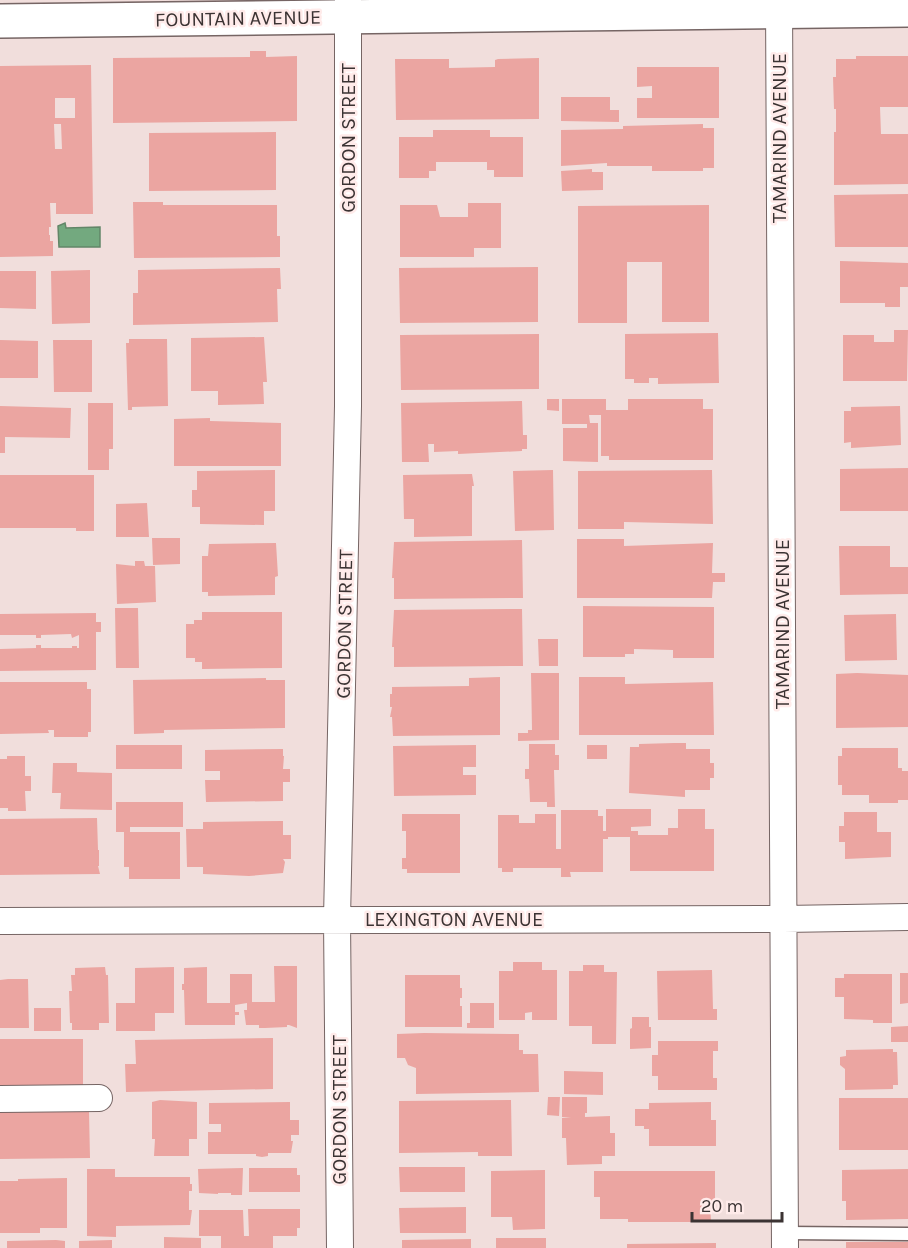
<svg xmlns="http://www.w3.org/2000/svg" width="908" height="1248" font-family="Karla,sans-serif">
<rect width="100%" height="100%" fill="#f1dedc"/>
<path fill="#73a97f" stroke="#628668" stroke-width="1.5" d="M65,223L66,228L100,227V247H59L58,226Z"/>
<path fill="#eba5a1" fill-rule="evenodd" d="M250,51H266V57L297,56V121L113,123V58L250,57Z
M856,56H908V107H880L881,134H908V184L834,185V132H836V109H834L833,77H836V59H856Z
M539,58V119L396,120L395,59H449V68L495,67V60L498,59Z
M91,65L93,214H56V203H50L51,227H49V235H50V241H53V256L0,257V66ZM55,98H75V118H55ZM54,124H61L62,149H55Z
M637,67H719V118H637V98H652V86L637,87Z
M561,97H610V110H619V122L561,121Z
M703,124V128H714V168H703V171H652V166H607V163L561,166V130L623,129V126Z
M433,130H490V137H523V177H494V170H487V162H436V171H429V178H399V137H433Z
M276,132V190L149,191V133Z
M592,169V172H603V190L562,191L561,171Z
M908,194V247H835L834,195Z
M133,202H163V205H277V236H280V257L134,258Z
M468,203H501V248H474V257H400V205H437L440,217H468Z
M709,205V322H662V262H627V323H578V206Z
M840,261L908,263V287H900V307H885V303H840Z
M538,267V322L400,323L399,268Z
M280,268L281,289H277L278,322L133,325V293H138V270Z
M90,270V323L52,324L51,271Z
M0,271H36V309L0,308Z
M894,330H908L907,381H843V335H874V342H894Z
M718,333L719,383L658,384V378H649V383H634V379H625V334Z
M539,334V389L401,390L400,335Z
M264,337L267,382H263L264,404L218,405V391H191V338Z
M129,339H167L168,406L132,407V410H128L126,343H129Z
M0,340L38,341V378H0Z
M53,340H92V392H54Z
M547,399H559V411L547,410Z
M562,399H606V410H628V399H703V409H713V460H609V456H601V415H589L590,423H598V462L563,461V428H587V424H562Z
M522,401L523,435H527V449H522V451L458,454V451L434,452V444H428L429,462H402L401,403Z
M88,403H113V449H109V470H88Z
M0,406L71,408L70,438L5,437V453H0Z
M900,406L901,445L851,448V442L844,443V411H851V407Z
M210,418V421L281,423V466H174V419Z
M908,468V511H840V469Z
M275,470V511H264V525L200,524V507H192V490H197V471Z
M553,470L554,530L515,531L513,471Z
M712,470L713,524L624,522V529H578V471Z
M472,474L474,486H472V536L414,537V519H404L403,475Z
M0,475H94V531H76V528H0Z
M147,503L149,537H116V504Z
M152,538H180V564L153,565Z
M577,539H624V546L713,543L712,573H725V582H713L712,598H577Z
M522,540L523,598L394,599V578H392L394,542Z
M276,543L278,576L275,577V595L208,596V592H202V556H208L209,544Z
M839,546H890V567H908V594L840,595Z
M135,561H144L145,566H155L156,602L117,604L116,564L135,566Z
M583,606L714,607V658H673V650L634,649V654H625V657H583Z
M115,608H138L139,668H116Z
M522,609L523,666L394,667V647H392L394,610Z
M202,612H282V668L202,669V662H195V658H186V624H194V620H202Z
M96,613V622H101V632H96V670L0,671V649L36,648V645H41V648H72V646H77V648H79V635L72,638L71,634L41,635V638H36V635H0V614Z
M896,614L897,660L845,661L844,615Z
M538,639H558V666H539Z
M531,673H559V740L518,741V733H528V730H532Z
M857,673L908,675V727L836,728V674Z
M500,677V735L393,736L392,717H390L392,707H390V694H392V687L469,686V678Z
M579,677H625V684L713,682L714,735H579Z
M266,678V680H285V728L164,730V733L134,734L133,680Z
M0,682H87V689H91V732H88V737H54V730H48L49,733L0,734Z
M674,743H686V749H710V763H714V778H710V790H685V797L629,793L630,747H639V744Z
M529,744H555V755H559V770H554L555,807H547V802H530L529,779H525V769H529Z
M116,745H182V769H116Z
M476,745V767H463V775H476V795L394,796L393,746Z
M587,745H607V759H587Z
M842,748H898V768H902V771H908V800H898V803H869V795H842V785H838V756H842Z
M283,749V756H284L283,769H290V782H283V801L206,802L205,780H220V771H205V750Z
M7,756H25V776H31V791H25L26,811H8V808H0V759H7Z
M53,763H77V772L112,773V810L60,809L61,793H52Z
M116,802H183V827H130V832H180V879H129V867H124V832H116Z
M606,809H651V826L631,827V831H638V835H668V828H678V809H705V829H714V871H630V837H608V839H603V872H570L571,877H561V868H513V872H502V868H498V815H519V823H535V814H556V849H561V810H598V816H603V831H606Z
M844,812H877V832H891V857L845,859V842H839V826H844Z
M402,814H460V873H407V869H402V858H406V831H402Z
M97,818L98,850H99V866H98L100,874L0,875V819Z
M283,821V835H291V859H283L285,862L283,873L249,876L203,874V867H187L186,829H203V822Z
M513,962H542V970H557V1020H532V1012L525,1013V1020H499V971H513Z
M583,965H604V972H617L616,1044H592V1026H569V971H583Z
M274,966H297V1028L289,1025H287V1027L265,1028H259V1025H246L244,1010H247V1003L235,1005V1012H239V1015H235V1025H185L184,990H182V984H184V968L207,967V1003H230V974H252V1002H275Z
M105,967L106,975H108L109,1023H99V1030H72V1023H70L69,991H72L71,975H75V968Z
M174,967V1013H155V1031H116V1003H135V968Z
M712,970L713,1009H717V1020H658L657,971Z
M900,973H908V1003L900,1004Z
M844,974H892V1023H873V1020L844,1019V997H835V978H844Z
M405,975H460V988H462V998H460V1006H462V1027H405Z
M8,979H28L29,1028H0V980Z
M470,1003H494V1028H467V1023H470Z
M34,1008H61V1031H34Z
M632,1017H649V1027H651V1048L630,1049V1029L632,1028Z
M908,1026V1042H891V1027Z
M424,1033L519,1034V1050H523V1054H538L539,1092L416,1094V1068L408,1065L405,1058H397V1034Z
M273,1038V1089L126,1092L125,1064H136L135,1040Z
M0,1039H83V1085H0Z
M658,1041H718V1051H713V1078H717V1090H658V1076H652V1055H658Z
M893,1049V1052H897L898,1085H893V1089L845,1090V1069L840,1065V1057L846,1056V1050Z
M564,1071L603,1072V1095L564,1094Z
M548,1097H560L559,1116L547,1115Z
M562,1097H587V1113H585V1117L610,1116V1133H615V1156H602V1164L567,1165L566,1138H562V1118L571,1117H562Z
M839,1098H908V1150H839Z
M160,1100L197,1102V1139H189V1156H154L155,1139H152V1102Z
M511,1100L512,1156H478V1152L399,1153V1101Z
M290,1102V1120H299V1135H291V1141H293L291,1153H268V1156L262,1157L256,1156V1154H208V1132H221V1124H209V1103Z
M711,1102V1120H716V1146H649V1129H644V1126H635V1109H649V1103Z
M89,1111L90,1158L0,1159V1112Z
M399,1167H465V1192H400Z
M243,1168L242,1195H231V1193H218V1194L199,1193L198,1169Z
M249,1168H297V1175H300V1192H249Z
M87,1169H115V1177H190V1184H192V1191H189V1210H192L190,1225L116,1226V1237L87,1236Z
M908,1169V1219L846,1220V1201H842V1170Z
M545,1170V1229L513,1230L512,1217H491V1171Z
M594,1171H715V1202H710L711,1222H628V1219H600V1197H594Z
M67,1178V1228H40V1233H0V1181H18V1179Z
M466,1207V1233H400L399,1208Z
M248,1209H300V1228H297V1236H273V1248H221V1236H199V1210H243L244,1236H249Z
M164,1237L201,1238V1248H164Z
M496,1238H546V1248H496Z
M471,1239V1248H402V1240Z
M56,1240L65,1241V1248H7V1241Z
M112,1240V1248H79V1241Z
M846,1242H908V1248H846Z
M716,1243V1248H627V1244Z"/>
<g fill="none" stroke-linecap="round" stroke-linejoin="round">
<g stroke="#766564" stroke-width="15">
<path id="lane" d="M785,1233L908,1234"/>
</g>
<g stroke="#766564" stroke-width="28">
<path id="street" d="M779,0L785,1248
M0,921L784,919L908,917
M0,1099L99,1098
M340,1248L337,919L348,406V0"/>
</g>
<g stroke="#766564" stroke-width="36">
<path id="secondary" d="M0,21L908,10"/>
</g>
<use href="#lane" stroke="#fff" stroke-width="12"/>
<use href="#street" stroke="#fff" stroke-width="26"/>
<use href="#secondary" stroke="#fff" stroke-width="33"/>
</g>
<g text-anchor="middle" stroke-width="5" stroke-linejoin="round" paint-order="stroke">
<g font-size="20" fill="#3b3333" stroke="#ffebea">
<text transform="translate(238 18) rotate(-1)" y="7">FOUNTAIN AVENUE</text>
<text transform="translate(348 138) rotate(-90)" y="7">GORDON STREET</text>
<text transform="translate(779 138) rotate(-90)" y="7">TAMARIND AVENUE</text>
<text transform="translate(344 624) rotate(-89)" y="7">GORDON STREET</text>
<text transform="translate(782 624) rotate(-90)" y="7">TAMARIND AVENUE</text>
<text x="454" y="926">LEXINGTON AVENUE</text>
<text transform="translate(339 1110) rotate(-90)" y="7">GORDON STREET</text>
</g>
</g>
<path d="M692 1212v9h90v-9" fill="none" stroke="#3b3333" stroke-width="3"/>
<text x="701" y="1212" font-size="18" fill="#3b3333" stroke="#ffebea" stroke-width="4.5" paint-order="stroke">20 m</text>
</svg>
